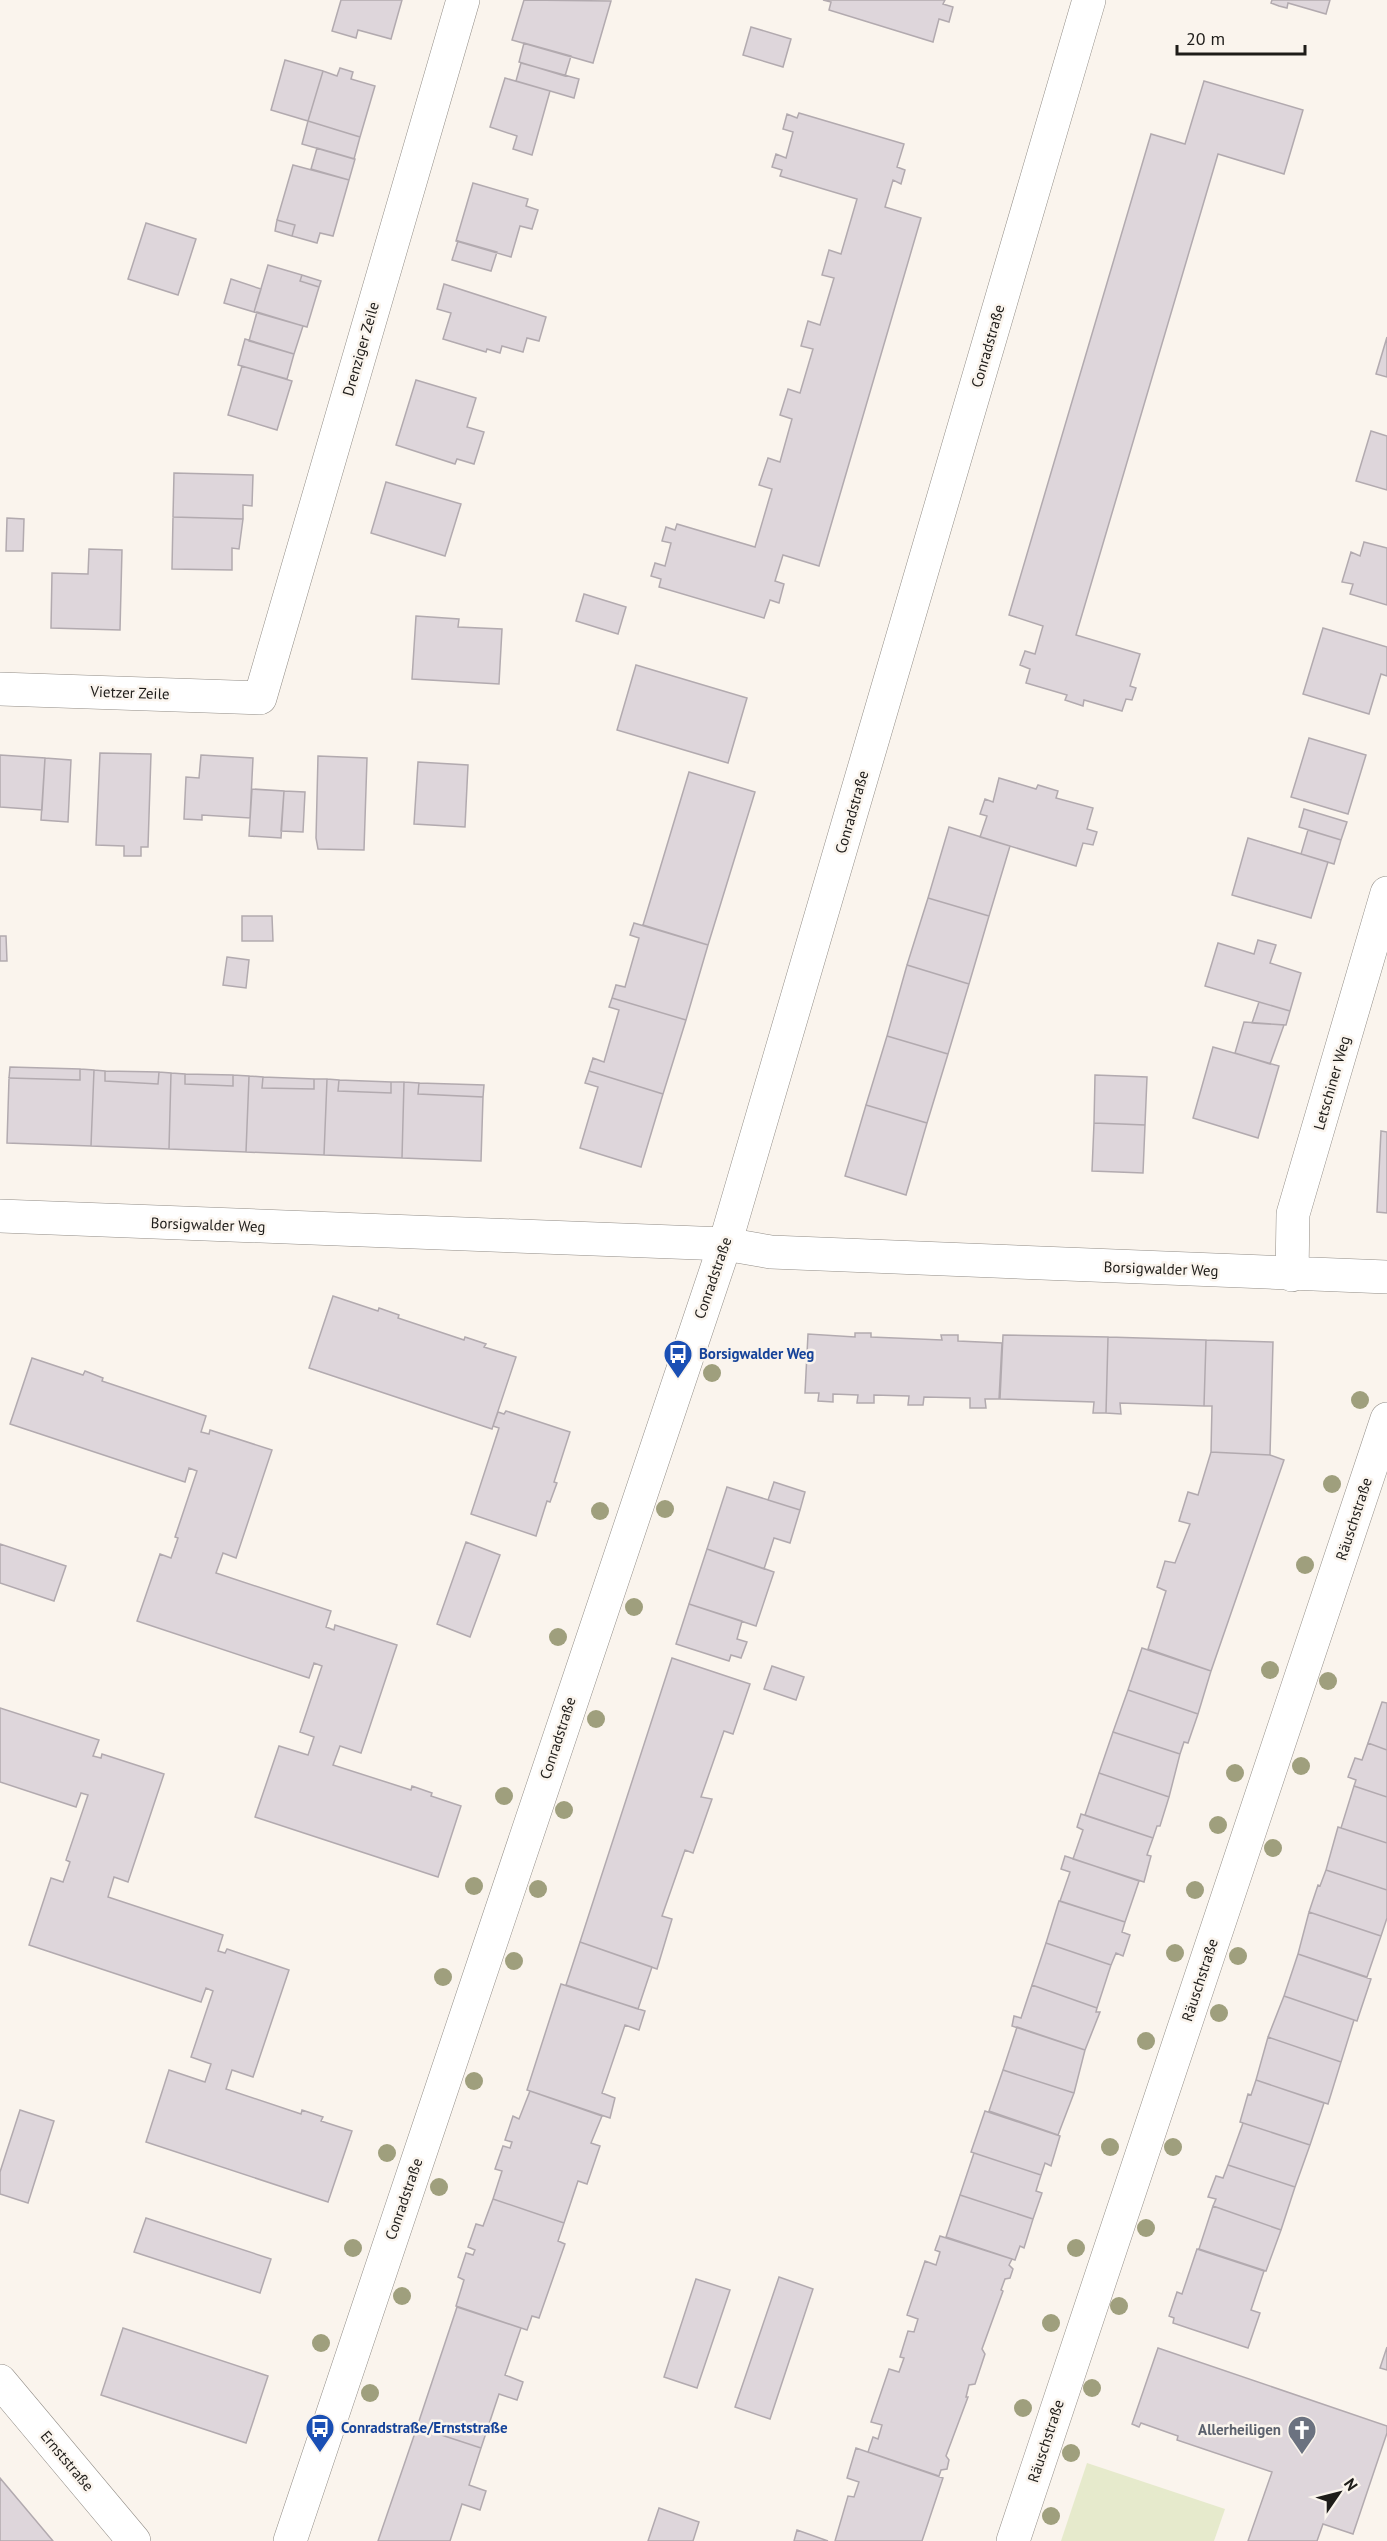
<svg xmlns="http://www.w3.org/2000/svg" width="1387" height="2541" font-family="'PT Sans',sans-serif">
<rect width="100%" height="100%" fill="#faf4ed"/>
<path fill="#e6eacc" d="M1087,2463L1225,2509L1214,2541H1061Z"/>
<path fill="#ded6db" stroke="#b2aaaf" stroke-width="1.5" d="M341,0H402L391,39L358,30L356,38L332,31Z
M524,0L611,1L593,63L512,40Z
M823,0H945L943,4L953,7L949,22L939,19L933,42L829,10L831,2Z
M1272,0H1330L1326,14L1288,3L1287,8L1279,6L1271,3Z
M751,27L791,39L783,67L743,55Z
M524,43L571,56L565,76L519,62Z
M285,60L323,71L308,121L271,110Z
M521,63L579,79L574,98L516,81Z
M340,68L353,72L351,79L375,86L360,137L308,121L323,71L337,76Z
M505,78L550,91L532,155L513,149L517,136L490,127Z
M1204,81L1303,110L1284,174L1218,154L1076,635L1140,654L1130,686L1136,688L1132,700L1126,699L1122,711L1084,700L1083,706L1065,700L1067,695L1026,683L1030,669L1020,665L1025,651L1035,654L1043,626L1009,615L1151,134L1185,144Z
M799,113L904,144L897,167L905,170L901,184L893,180L885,207L921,218L819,566L783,555L775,581L784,584L779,603L770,600L764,618L659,587L661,579L651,576L655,563L665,566L671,543L662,541L666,527L675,530L677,524L755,547L772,489L759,485L768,458L780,462L792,419L780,415L788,389L800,393L813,349L801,346L808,321L820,325L834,278L822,275L829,250L841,254L857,199L780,176L782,170L772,167L776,154L786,158L793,132L783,129L787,114L797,118Z
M308,121L360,137L354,159L302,144Z
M317,148L355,159L349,180L311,169Z
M293,165L349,180L333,236L320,233L317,243L292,236L295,225L277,220Z
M473,183L528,199L526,206L538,210L532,229L520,226L511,257L456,241Z
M277,220L295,225L292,236L275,231Z
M146,223L196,239L178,295L128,279Z
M458,241L497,252L491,271L452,260Z
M268,265L302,275L300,281L319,287L307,327L254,312Z
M302,275L321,281L319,287L300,281Z
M231,279L261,289L254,312L224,303Z
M444,284L546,317L539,341L527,338L523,352L502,346L500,353L487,349L486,352L443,339L451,313L437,309Z
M257,312L303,326L294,354L249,341Z
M1387,337V377L1376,374Z
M245,339L294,354L287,379L238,365Z
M242,366L292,381L277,430L228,415Z
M416,380L476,398L467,427L484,432L474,464L457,459L455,464L396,445Z
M1371,431L1387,436V490L1356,481Z
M174,473L253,475L252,506L243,505V519L173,517Z
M386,482L461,504L445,556L371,533Z
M173,517L243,519L239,549L232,548V570L172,569Z
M7,518L24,519L23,551H6Z
M1364,542L1387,548V605L1350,594L1353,584L1342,582L1351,552L1360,556Z
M89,549L122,550L120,630L51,628L52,573L88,574Z
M584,594L626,607L618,634L576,621Z
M416,616L459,619L458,627L502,629L499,684L412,679Z
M1323,628L1387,647V676L1381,674L1369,714L1303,694Z
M636,665L747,698L728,763L617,730Z
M1309,738L1366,755L1348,814L1291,797Z
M100,753L151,754L148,847H141V856H124V846L96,845Z
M0,755L45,758L42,810L0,807Z
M201,755L253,758L250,818L202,815V820L184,819L186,777L199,778Z
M318,756L367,758L364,850L318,849L316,838Z
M45,758L71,760L68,822L41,820Z
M418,762L468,765L465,827L414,824Z
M689,772L755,792L708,945L643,925Z
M999,778L1036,789L1038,785L1058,791L1056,798L1093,808L1087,829L1097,832L1093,845L1083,843L1076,866L980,837L987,816L980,814L985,799L993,802Z
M252,789L284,791L281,838L249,836Z
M284,791L305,792L303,832L281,831Z
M1304,809L1347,822L1341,840L1299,827Z
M949,827L1010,846L989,916L928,898Z
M1308,830L1341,840L1334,864L1301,854Z
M1248,838L1328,862L1311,918L1232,895Z
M928,898L989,916L969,984L907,965Z
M242,916H272L273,941H242Z
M634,923L708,945L686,1020L612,998L616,985L625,987L639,938L630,935Z
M0,936H6L7,961H0Z
M1258,940L1276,945L1270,963L1301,973L1290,1011L1205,986L1218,943L1254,954Z
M227,957L249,960L246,988L223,985Z
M907,965L969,984L948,1054L887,1036Z
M612,998L686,1020L663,1094L589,1071L593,1058L604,1062L619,1010L609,1007Z
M1259,1002L1290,1011L1286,1025L1252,1023Z
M1244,1022L1284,1025L1270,1064L1235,1053Z
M887,1036L948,1054L927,1123L866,1105Z
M1213,1047L1279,1066L1258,1138L1193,1118Z
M10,1067L80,1069V1080L9,1078Z
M80,1069L94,1070L91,1146L7,1143L9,1078L80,1080Z
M94,1070L105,1071V1081L158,1084L159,1072L171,1073L169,1149L91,1146Z
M105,1071L159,1072L158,1084L105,1081Z
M589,1071L663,1094L641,1167L580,1148L598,1087L585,1083Z
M171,1073L185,1074V1084L233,1086V1075L249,1076L246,1152L169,1149Z
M185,1074L233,1075V1086L185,1084Z
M1095,1075L1147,1077L1145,1125L1094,1123Z
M249,1076L263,1077L262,1088L314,1089V1079H327L324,1155L246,1152Z
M263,1077L314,1079V1089L262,1088Z
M327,1079L339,1080L338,1091L391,1093V1082H404L402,1158L324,1155Z
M339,1080L391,1082V1093L338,1091Z
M404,1082L419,1083L418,1094L483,1097L481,1161L402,1158Z
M419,1083L484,1085L483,1097L418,1094Z
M866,1105L927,1123L906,1195L845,1176Z
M1094,1123L1145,1125L1143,1173L1092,1171Z
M1381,1131L1387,1132V1213L1377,1212Z
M333,1296L378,1311L379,1308L399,1315L398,1318L464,1340L465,1337L486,1344L484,1347L516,1357L492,1429L309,1368Z
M855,1333H871V1337L942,1340L941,1335H958V1341L1002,1343L999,1399H985L986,1408H970V1398L924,1397L923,1405H908L909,1396L874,1395V1403H857L858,1395L833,1394V1402L818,1401L819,1393H805L808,1334L855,1337Z
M1003,1335L1108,1337L1106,1413H1093L1094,1402L1000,1399Z
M1108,1337L1206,1340L1204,1406L1120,1403L1121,1414L1106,1413Z
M1206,1340L1273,1342L1270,1455L1211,1452L1212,1406H1204Z
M32,1358L83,1375L85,1371L103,1378L102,1381L206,1416L201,1432L209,1434L210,1430L272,1450L236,1558L223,1553L216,1573L331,1611L326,1627L334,1630L335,1625L397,1645L361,1753L340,1746L333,1765L411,1790L412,1786L432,1793L431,1796L461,1806L438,1877L255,1817L279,1746L308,1755L314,1737L300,1732L322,1666L314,1663L309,1678L137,1621L160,1554L171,1558L178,1538L175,1537L197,1471L189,1468L185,1482L10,1424Z
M506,1411L570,1432L554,1482L557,1483L550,1502L547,1501L536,1536L471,1514L499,1428L493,1426L498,1412L504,1414Z
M1211,1452L1270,1455L1284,1460L1211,1671L1148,1649L1166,1591L1157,1587L1165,1561L1175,1563L1190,1524L1179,1521L1188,1492L1198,1495Z
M774,1482L805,1492L800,1510L768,1500Z
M727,1487L800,1510L790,1543L774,1538L764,1569L707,1549Z
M466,1542L500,1555L470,1637L437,1624Z
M0,1544L66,1566L54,1601L0,1583Z
M707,1549L774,1572L756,1626L689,1604Z
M689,1604L742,1621L737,1639L747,1642L741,1658L731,1655L729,1661L676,1644Z
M1142,1648L1211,1671L1198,1714L1128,1690Z
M672,1658L750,1684L733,1734L724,1731L701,1797L712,1799L693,1853L685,1850L662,1916L672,1919L657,1969L580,1942Z
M772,1666L804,1677L796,1700L764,1689Z
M1128,1690L1198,1714L1188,1743L1184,1742L1180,1754L1113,1732Z
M1382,1702L1387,1703V1750L1368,1743Z
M0,1708L99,1740L93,1756L101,1758L102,1754L164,1774L128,1882L114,1877L108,1897L223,1935L218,1951L225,1953L227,1949L289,1970L253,2077L232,2070L226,2089L301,2114L302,2110L323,2117L321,2121L352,2131L328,2202L146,2142L169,2070L205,2082L211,2064L191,2057L213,1991L206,1988L201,2002L29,1945L51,1878L63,1882L70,1862L66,1860L88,1795L81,1793L76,1807L0,1782Z
M1113,1732L1180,1754L1169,1797L1099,1773Z
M1368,1743L1387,1750V1797L1354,1786L1356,1780L1348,1777L1355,1758L1362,1760Z
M1099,1773L1169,1797L1160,1826H1157L1153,1838L1085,1815Z
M1354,1786L1387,1797V1843L1341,1828Z
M1081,1814L1153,1838L1147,1855L1151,1856L1144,1882L1073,1859L1083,1830L1077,1827Z
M1338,1827L1387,1843V1890L1326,1870Z
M1065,1856L1139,1881L1125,1922L1060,1901L1070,1872L1061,1869Z
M1326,1870L1387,1890V1918L1381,1936L1309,1912L1318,1885L1320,1886Z
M1059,1901L1125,1922L1122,1932L1130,1935L1123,1956L1116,1953L1111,1965L1046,1943Z
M1309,1912L1381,1936L1367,1977L1298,1954Z
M580,1942L652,1967L638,2009L566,1985Z
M1046,1943L1111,1965L1097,2008L1032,1985Z
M1298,1954L1371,1979L1357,2021L1284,1996Z
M561,1984L645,2011L639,2030L625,2025L602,2093L615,2098L610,2118L527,2090Z
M1032,1985L1097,2008L1096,2012H1100L1085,2050L1012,2026L1014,2016L1021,2018Z
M1284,1996L1354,2020L1341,2062L1268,2037Z
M1017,2027L1085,2050L1074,2093L1003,2070Z
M1268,2037L1341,2062L1328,2104L1256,2080Z
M1003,2070L1074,2093L1058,2135L989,2111Z
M1256,2080L1324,2103L1310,2145L1240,2122L1248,2094L1251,2095Z
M530,2091L602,2116L591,2143L600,2146L587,2184L578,2181L564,2223L493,2199L502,2171L495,2169L503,2146L510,2148L512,2142L505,2140L513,2116L519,2119Z
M20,2110L54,2121L28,2203L0,2194V2172Z
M985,2111L1060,2136L1051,2166L1045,2163L1041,2175L971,2152Z
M1243,2123L1310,2145L1295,2187L1228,2165Z
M974,2153L1041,2175L1036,2191L1042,2193L1033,2219L960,2195Z
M1228,2165L1295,2187L1281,2230L1213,2206L1216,2199L1208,2197L1216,2176L1223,2178Z
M960,2195L1033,2219L1024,2248L1020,2246L1015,2260L946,2237Z
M493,2199L564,2223L558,2241L565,2244L539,2318L532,2316L527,2330L456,2306L464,2280L458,2277L466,2253L473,2255L475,2250L468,2247L476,2224L483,2226Z
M1213,2206L1281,2230L1266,2271L1199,2249Z
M146,2218L271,2259L260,2293L134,2252Z
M940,2236L1012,2259L1009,2265L1013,2269L1010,2278L1005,2279L1001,2290L1003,2291L982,2349L985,2354L975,2384L969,2385L966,2397H968L946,2456L949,2460L947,2469L941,2470L939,2476L868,2452L873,2437L878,2439L882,2425L871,2422L889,2369L899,2372L904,2358L900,2357L908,2331L914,2332L918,2319L907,2315L925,2261L936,2265L940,2252L935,2250Z
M1197,2249L1264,2271L1251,2310L1260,2313L1248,2348L1173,2323L1174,2318L1169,2316L1177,2292L1182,2294Z
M779,2277L813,2289L770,2419L735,2407Z
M696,2279L730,2290L697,2388L664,2377Z
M457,2307L521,2328L505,2375L523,2382L517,2400L499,2394L481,2448L417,2427Z
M123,2328L268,2376L246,2443L101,2395Z
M1387,2347V2370L1380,2368Z
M1158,2348L1387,2426V2433L1353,2534L1323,2524L1317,2541H1248L1272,2472L1177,2440L1178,2436L1141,2423L1139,2427L1132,2424Z
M417,2427L481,2448L469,2485L486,2491L480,2510L462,2504L450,2541H378Z
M856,2448L943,2478L922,2541H835L848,2496L854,2497L859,2482L847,2478Z
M0,2478L53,2541H0Z
M659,2508L699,2522L693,2541H648Z
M797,2530L828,2541H794Z"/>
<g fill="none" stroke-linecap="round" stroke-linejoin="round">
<g stroke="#928d87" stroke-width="34">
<path id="minor" d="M0,689L260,698L463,0
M0,1216L725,1244L771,1252L1387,1277
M1292,1275L1293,1214L1387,893
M0,2381L134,2541
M1013,2541L1387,1419"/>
</g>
<g stroke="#928d87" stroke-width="34">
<path id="tertiary" d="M290,2541L725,1244L1089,0"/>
</g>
<use href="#minor" stroke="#fff" stroke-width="33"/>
<use href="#tertiary" stroke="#fff" stroke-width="33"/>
</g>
<g fill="#9f9f7d">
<circle cx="712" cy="1373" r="9"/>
<circle cx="1360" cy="1400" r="9"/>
<circle cx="1332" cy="1484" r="9"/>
<circle cx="665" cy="1509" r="9"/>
<circle cx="600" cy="1511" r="9"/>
<circle cx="1305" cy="1565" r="9"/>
<circle cx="634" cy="1607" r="9"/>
<circle cx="558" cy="1637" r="9"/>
<circle cx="1270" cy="1670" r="9"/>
<circle cx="1328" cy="1681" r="9"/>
<circle cx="596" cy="1719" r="9"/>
<circle cx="1301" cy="1766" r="9"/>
<circle cx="1235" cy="1773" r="9"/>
<circle cx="504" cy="1796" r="9"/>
<circle cx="564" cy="1810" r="9"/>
<circle cx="1218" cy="1825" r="9"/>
<circle cx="1273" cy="1848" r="9"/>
<circle cx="474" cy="1886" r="9"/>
<circle cx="538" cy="1889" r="9"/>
<circle cx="1195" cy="1890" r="9"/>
<circle cx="1175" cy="1953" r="9"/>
<circle cx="1238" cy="1956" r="9"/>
<circle cx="514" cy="1961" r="9"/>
<circle cx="443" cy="1977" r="9"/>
<circle cx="1219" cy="2013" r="9"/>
<circle cx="1146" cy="2041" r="9"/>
<circle cx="474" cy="2081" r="9"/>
<circle cx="1110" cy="2147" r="9"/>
<circle cx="1173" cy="2147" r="9"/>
<circle cx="387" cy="2153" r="9"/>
<circle cx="439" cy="2187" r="9"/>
<circle cx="1146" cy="2228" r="9"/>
<circle cx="353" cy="2248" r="9"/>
<circle cx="1076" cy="2248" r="9"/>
<circle cx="402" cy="2296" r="9"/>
<circle cx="1119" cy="2306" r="9"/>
<circle cx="1051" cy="2323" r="9"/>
<circle cx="321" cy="2343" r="9"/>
<circle cx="1092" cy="2388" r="9"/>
<circle cx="370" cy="2393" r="9"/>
<circle cx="1023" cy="2408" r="9"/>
<circle cx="1071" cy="2453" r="9"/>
<circle cx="1051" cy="2516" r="9"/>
</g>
<defs>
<g id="bus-pin" transform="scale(1.5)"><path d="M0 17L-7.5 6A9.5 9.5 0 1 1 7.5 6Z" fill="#1a4fb4" stroke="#faf4ed"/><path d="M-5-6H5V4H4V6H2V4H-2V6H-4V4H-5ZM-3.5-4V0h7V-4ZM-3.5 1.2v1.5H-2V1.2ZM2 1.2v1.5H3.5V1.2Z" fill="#fff"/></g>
<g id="church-pin" transform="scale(1.5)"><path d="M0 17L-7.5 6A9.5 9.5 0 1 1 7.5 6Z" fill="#6b7280" stroke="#faf4ed"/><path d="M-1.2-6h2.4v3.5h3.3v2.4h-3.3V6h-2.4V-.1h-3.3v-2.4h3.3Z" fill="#fff"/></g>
</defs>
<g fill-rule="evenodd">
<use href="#bus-pin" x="678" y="1354"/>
<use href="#bus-pin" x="320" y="2428"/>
<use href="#church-pin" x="1302" y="2430"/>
</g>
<g text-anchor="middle" stroke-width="5" stroke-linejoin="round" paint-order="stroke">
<g font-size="15" fill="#1e1c19" stroke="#faf4ed">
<text transform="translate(988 346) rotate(-74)" y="5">Conradstraße</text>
<text transform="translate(361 349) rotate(-74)" y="5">Drenziger Zeile</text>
<text transform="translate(130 693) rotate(2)" y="5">Vietzer Zeile</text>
<text transform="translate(852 812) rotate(-74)" y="5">Conradstraße</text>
<text transform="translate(1332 1083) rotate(-74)" y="5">Letschiner Weg</text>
<text transform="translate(208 1225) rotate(2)" y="5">Borsigwalder Weg</text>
<text transform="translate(1161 1269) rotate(2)" y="5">Borsigwalder Weg</text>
<text transform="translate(713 1278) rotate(-71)" y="5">Conradstraße</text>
<text transform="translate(1354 1519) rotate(-72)" y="5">Räuschstraße</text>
<text transform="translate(558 1738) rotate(-72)" y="5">Conradstraße</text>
<text transform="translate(1200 1980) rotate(-72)" y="5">Räuschstraße</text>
<text transform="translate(404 2199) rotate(-71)" y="5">Conradstraße</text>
<text transform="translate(1046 2441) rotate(-72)" y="5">Räuschstraße</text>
<text transform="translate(67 2461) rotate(50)" y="5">Ernststraße</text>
</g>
<g font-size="15" font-weight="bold" fill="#164399" stroke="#faf4ed" text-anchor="start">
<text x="699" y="1359">Borsigwalder Weg</text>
<text x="341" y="2433">Conradstraße/Ernststraße</text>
</g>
<g font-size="15" font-weight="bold" fill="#5b616d" stroke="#faf4ed" text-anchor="end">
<text x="1281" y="2435">Allerheiligen</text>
</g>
</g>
<g transform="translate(1339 2493) rotate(55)" stroke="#faf4ed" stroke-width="4.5" paint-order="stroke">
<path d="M0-4.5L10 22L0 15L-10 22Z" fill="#1e1c19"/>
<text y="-9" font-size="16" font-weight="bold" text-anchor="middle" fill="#1e1c19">N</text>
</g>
<path d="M1177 45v9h128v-9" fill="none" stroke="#1e1c19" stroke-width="3"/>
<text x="1186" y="45" font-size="18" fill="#1e1c19" stroke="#faf4ed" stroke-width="4.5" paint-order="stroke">20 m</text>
</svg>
